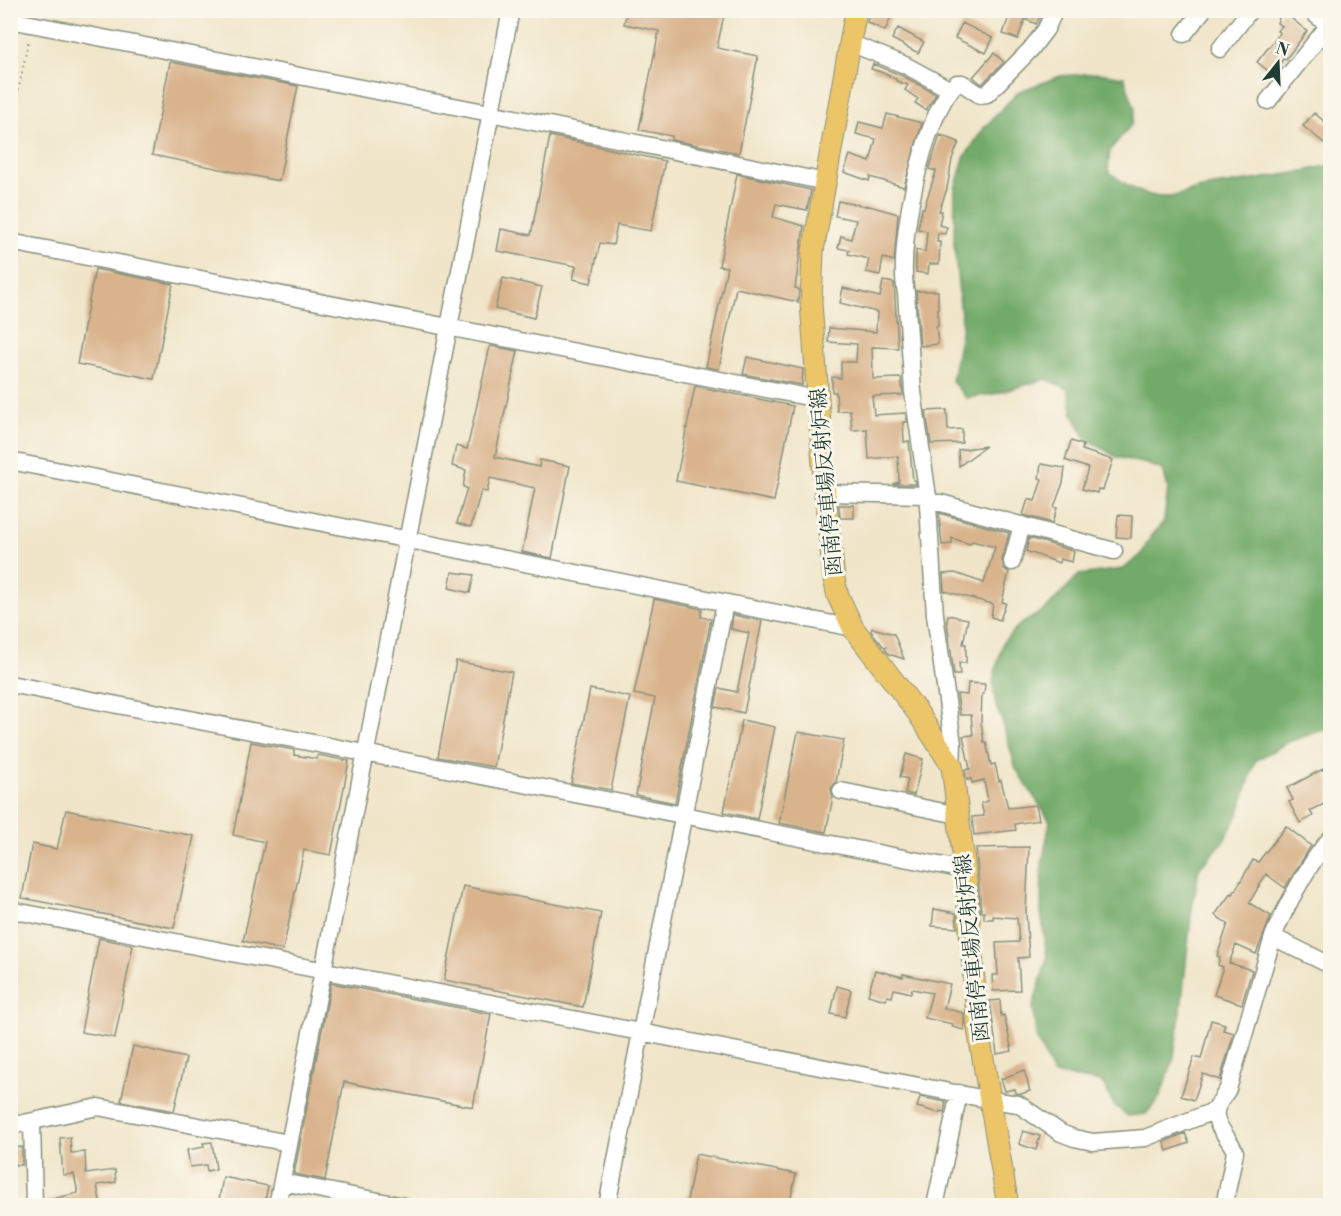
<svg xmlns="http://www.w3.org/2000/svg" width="1341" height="1216" font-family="'Libre Bodoni','Noto Serif JP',serif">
<rect width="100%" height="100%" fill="#fbf7ec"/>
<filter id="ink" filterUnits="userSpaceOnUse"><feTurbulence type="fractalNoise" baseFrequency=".0167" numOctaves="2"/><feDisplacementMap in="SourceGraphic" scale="12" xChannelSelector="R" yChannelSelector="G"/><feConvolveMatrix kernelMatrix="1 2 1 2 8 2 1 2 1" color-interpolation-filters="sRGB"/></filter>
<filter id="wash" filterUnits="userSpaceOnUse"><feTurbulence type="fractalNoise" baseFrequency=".008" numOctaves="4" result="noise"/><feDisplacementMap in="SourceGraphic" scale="24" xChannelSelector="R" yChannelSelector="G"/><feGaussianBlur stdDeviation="1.35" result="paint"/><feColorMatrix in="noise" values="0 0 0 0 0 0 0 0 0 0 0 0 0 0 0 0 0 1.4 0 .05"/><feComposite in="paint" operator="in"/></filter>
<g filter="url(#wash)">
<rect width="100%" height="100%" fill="#f0e5c9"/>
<path fill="#72aa69" stroke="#48744e" stroke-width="1.5" d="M1098,73L1124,77L1135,109L1132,124L1110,150L1108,171C1124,184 1144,198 1166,197C1178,197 1191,190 1202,188C1245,181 1288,176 1330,165V728L1288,742L1255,761L1239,813L1223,842L1199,869L1191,916L1181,1010L1173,1062L1159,1098L1146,1114L1128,1116L1114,1105L1102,1082L1053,1074L1036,1037L1033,1007L1047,958L1041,911L1042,864L1050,821L1016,769L1002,720L996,707L993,681L1003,642L1019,625L1045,610L1079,575L1123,569L1141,555L1150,538L1164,521L1168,488L1163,470L1147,464L1116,457L1086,438L1073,415L1068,389L1046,379L994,394L966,398L952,381L962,326L954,243L955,189L964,158L983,129L1018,92L1060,76Z"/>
<g id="blocks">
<path fill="#d9b38c" d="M627,10H725L717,48L758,56L739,153L671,140L672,136L639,130L659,31L624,24Z
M870,10H894L885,31L867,22Z
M1009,10H1043L1036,24L1025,19L1018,39L1003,34L1011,11Z
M1282,11L1307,31L1286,59L1284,58L1272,74L1257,62L1280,33L1277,31L1282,26L1277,23Z
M962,23L993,38L986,53L955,38Z
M898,28L924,42L918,53L892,39Z
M994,53L1004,62L982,84L973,77Z
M170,62L298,86L279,181L152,155Z
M873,64L901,75L936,94L926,110L915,103L918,99L905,90L908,85L896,81V79L889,77L890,75L871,69Z
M1314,113L1330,126V135L1324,143L1303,126Z
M887,114L922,123L904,187L870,177L869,181L844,172L850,155L870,162L876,139L856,134L859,122L883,128Z
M940,135L959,142L952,159L947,189L939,211H942L939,225L947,227L945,234L938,233L937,242H940L939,264H929L928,274L916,272V250L925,252L927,231L918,229L922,208H924L936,171L929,169Z
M550,136L665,161L651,231L617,225L613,245L600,243L591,283L573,279L576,266L497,251L501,229L531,235Z
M737,174L811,190L807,210L776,204L773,217L804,226L795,288L799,289L798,302L736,288L719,369L706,367L727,267L719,266Z
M838,201L866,206V205L898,214L894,261L883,258L880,275L866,272L869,259L848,254L849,250L838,248L841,236L851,239L856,220L835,216Z
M95,269L173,284L154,379L77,364Z
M503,278L542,287L534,318L495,309Z
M883,281L894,283L898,348L872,347L873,379L901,378L903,395L872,396L874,415L905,413L907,422H903L904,442L909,441L913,480H915L916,484H893L899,482L898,456L869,459L867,429L852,430L850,410L837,411L836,392H832V377L841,378V362H856L857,344L828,342L829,328L876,332L877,312L840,303L843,288L880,297Z
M916,291H938V326H936L938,344L920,346Z
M490,346L518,351L495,457L539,467L540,460L570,466L552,558L522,552L535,488L490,478L487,492L481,491L471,527L457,523L467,488L463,487L466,470L452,466L456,446L467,449Z
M747,357L803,369L802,385L743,374Z
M695,386L793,406L774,501L676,481Z
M947,410L948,430L962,429V443L931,444L926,411Z
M1071,441L1083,445L1082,450L1113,460L1103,490L1098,489L1097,493L1082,489L1088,468L1065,460Z
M986,446L959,466L958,450Z
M1041,464L1065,468L1063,483L1054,507L1057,508L1052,523L1023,515L1028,499L1035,501L1042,479L1039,478Z
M839,505H854V518H840Z
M939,513L1009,533L1002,560L1004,569L1009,572L1002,602L1006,603L1000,620L991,617L993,604L944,591L943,574L955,573L984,583L995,547L972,541L970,544L952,538V544L942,545Z
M1118,515L1132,516L1131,538L1116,537Z
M1029,538L1074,551L1072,562L1060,559L1059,563L1026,551Z
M452,572L474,575L470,593L449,588Z
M654,599L702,609L701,617L711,619L675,803L636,795L655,698L634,694Z
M733,615L762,621L744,713L715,707L719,688L737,692L749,633L731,629Z
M948,615L968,619L963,644H966V663H959L960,675H954L947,622Z
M872,628L894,634L904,659L889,654L885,649L886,647L883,646L871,631Z
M456,661L512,672L494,767L438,757Z
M968,683L985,684L984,694H982L981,721L984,743L986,742L991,765L995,764L999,781L1001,780L1008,808L1036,805L1039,820L1015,824L1016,830L974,835L972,817L984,816L981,803L988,801L984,780L972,783L971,779L967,780L965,770L970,769L963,736L973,735L971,715H960L957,694L967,695Z
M590,689L630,697L611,790L571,783Z
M742,720L775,727L757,819L724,812Z
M798,732L844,740L836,782L831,789L833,797L826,832L779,823Z
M251,742L294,750V755L317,759L318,755L349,761L331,855L304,850L283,950L243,941L265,842L233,835Z
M906,754L923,759L914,795L905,793L908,779L900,777Z
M1323,769L1330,782V801L1310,811L1313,816L1300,823L1289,802L1293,800L1287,788Z
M66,810L194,836L174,928L22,898L32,844L57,849Z
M1286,826L1311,846L1285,888L1266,874L1249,903L1271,916L1256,954L1236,945L1229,963L1252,970L1242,1004L1214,995L1223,967L1218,965L1220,957L1217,956L1228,924L1215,915L1231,893L1233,894L1253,860L1258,862Z
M1029,847L1026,913L1029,957L1018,958L1020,990L993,991L992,975H998L996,943L1019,942L1017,918L993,916V919H984V912H981L976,848Z
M463,886L601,913L583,1007L444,980Z
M934,909L956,913L957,928L932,926Z
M99,938L133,945L115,1038L81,1032Z
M875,970L903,977V974L950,984L944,1008L964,1013V1030L952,1027L953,1024L925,1018L932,993L912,989L911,993L894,989L892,997L887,996L886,1000L868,995Z
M331,983L491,1014L473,1107L344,1082L325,1180L294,1174Z
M837,986L851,990L845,1017L831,1014Z
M1000,1000L1001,1016L1004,1015L1012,1051L997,1054L990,1001Z
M1211,1020L1225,1024L1223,1030L1234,1033L1220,1080L1203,1074L1194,1100L1181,1096L1194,1057L1201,1059Z
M133,1046L186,1058L174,1111L121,1101Z
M1024,1070L1030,1091L1021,1094L1016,1093L1015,1089L1005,1091L1001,1079Z
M920,1097L946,1102L944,1112L940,1111L939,1113L917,1107Z
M1023,1131L1040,1136L1036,1150L1019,1144Z
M1185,1133L1189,1143L1167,1151L1164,1142Z
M70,1137L71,1153L85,1152L86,1174L115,1170L116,1182L97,1185L101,1206H44V1201L78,1193L74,1174L63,1175L60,1138Z
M212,1142L216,1169L207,1171L206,1165L190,1167L187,1150L204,1147L203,1143Z
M22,1147V1165H15V1161H10V1148Z
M696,1154L796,1174L789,1206H686Z
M223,1177L268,1186L264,1206H218Z"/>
</g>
</g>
<g filter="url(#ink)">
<use href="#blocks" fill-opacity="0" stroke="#88917e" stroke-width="1.5"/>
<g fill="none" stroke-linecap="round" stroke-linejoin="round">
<g stroke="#88917e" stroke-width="19">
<path id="minor" d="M1310,10L1330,27
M10,20L490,113L826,182
M1184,34L1203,10
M850,43L905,65L949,89
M1220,49L1250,10
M1268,101L1329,25
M10,242L818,399
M10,461L853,628
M825,493L928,495
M928,503H941L1114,551
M1012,562L1022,525
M10,684L965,870
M952,766L953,744L935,615L927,490L913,392L906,293C896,249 923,113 957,83H962L980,95L987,94L1031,49L1046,29L1055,10
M841,791L958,815
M10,910L991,1100L1018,1104L1061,1133L1074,1138L1093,1142L1145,1138L1216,1110
M1273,937L1330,965
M32,1123L34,1206
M10,1126L98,1107L289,1143
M282,1182L404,1206
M277,1206L511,10
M607,1206L725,603
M935,1206L959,1093
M1224,1206L1235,1152C1231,1139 1213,1125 1216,1111C1217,1104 1224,1096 1228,1089L1273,937C1284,909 1311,860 1330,839"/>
</g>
<g stroke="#88917e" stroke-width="23">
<path id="major" d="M856,10L813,251L811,303L825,493L834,579L838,596L853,628L918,713L952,766L965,870L978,1029L1008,1206"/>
</g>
<path stroke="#88917e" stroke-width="2" stroke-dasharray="1.5 4.5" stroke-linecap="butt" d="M10,132L29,38"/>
<use href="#minor" stroke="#fff" stroke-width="16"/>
<use href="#major" stroke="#edc569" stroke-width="21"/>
</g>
</g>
<g text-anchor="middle" stroke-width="6" stroke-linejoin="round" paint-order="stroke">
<g font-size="21" fill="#1f3d34" stroke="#fbf7ec">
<text transform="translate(826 482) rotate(-95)" y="7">函南停車場反射炉線</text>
<text transform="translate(972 948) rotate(-96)" y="7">函南停車場反射炉線</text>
</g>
</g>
<rect width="1341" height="1216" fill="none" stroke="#fbf7ec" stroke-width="36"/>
<g transform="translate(1278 63) rotate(18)" stroke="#fbf7ec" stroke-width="4.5" paint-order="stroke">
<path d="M0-4.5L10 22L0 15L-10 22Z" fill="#1f3d34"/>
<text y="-9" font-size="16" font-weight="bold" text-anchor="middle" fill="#1f3d34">N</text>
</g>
</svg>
